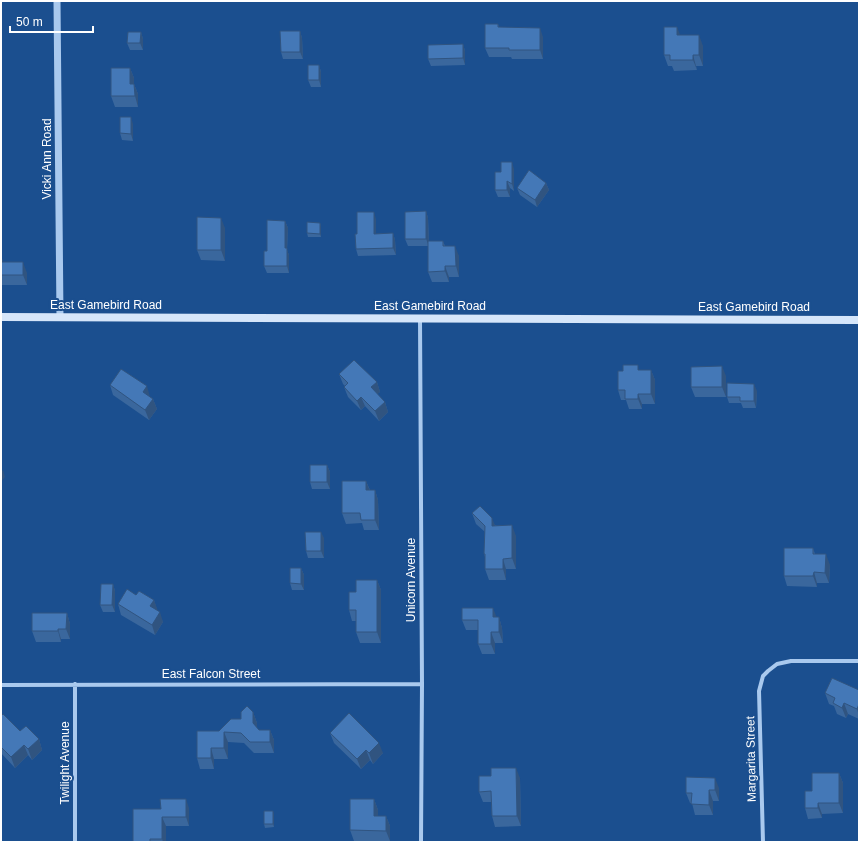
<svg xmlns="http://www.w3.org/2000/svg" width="860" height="843" font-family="Arial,sans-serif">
<rect width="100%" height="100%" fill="#1b4f8f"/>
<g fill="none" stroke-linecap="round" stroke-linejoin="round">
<path stroke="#a9c9ee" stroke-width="4" d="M420,319L422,684L421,842
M75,684V842
M1,685L422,684
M763,842L759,691L763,676L768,671L777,664L791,661H859"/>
<path stroke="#a9c9ee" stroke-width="7" d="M57,1L60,317"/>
<path stroke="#d6e6fa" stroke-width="8" d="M1,317L859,320"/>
</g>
<path fill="#3a679d" d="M498,24L499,27L543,37V59H512L511,57H489L485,48Z
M300,31L302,38L303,59H283L281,52Z
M141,32L143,39V50H130L127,43Z
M680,35L703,46V66H696L697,70L674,71L672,66H668L664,55Z
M463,44L465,51V65L431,66L428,59Z
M319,65L321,72V87H311L308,80Z
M130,68L134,78V84L138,94V107H115L111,96Z
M133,124V141L122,140L120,133Z
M514,169V191L510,188V197H498L495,190L501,172Z
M546,183L549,190L537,207L520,195L517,188Z
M426,211L428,218L429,241H443L445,246L459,256V277H449V282H432L428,272V246H408L405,239Z
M376,219V234L393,233L395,240L396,255L358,256L356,249L357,234Z
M285,221L288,228L287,250L289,255V273H267L264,266L267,251Z
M320,223L321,226V237H308L307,233Z
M225,228V261L201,260L197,250Z
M1,256L3,262L27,273V285H1Z
M640,370H651L655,380V404H642V409H629L626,400H621L618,390L623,371Z
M339,374L377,382L380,392L377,394L385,402L388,412L379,421L365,406L361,410L348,397L344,387L345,386L343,384Z
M726,376V397H695L691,387Z
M110,385L150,397L153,399L157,409L149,420L113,395Z
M757,391L756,408H743L741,403H729L727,397Z
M327,465L330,472V489H312L310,482Z
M366,481L370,490H375L378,500L379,530H364L362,523L346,524L342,513Z
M472,513L516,536V569H506V580H489L485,569V557L484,554L485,532L476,524Z
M324,538V558H308L306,551Z
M813,548L815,554L830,565L829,583H817V587L787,586L784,576Z
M301,568L304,575V590H292L290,583Z
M377,580L381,590V643H360L356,632V621H352L349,610L356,592Z
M113,584L115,591V612H103L100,605Z
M136,595L154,600L157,610L163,622L155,635L121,615L118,604Z
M67,613L70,624V639H61V642H36L32,631Z
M499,617L502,628L503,643H495V654H482L478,644V630H466L462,620Z
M859,690V719L848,714L846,718L837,714L834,706L829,704L825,693Z
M253,712L257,723V728L259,730H270L274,740V753H254L244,743L228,742V759H214V769H200L197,758L219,731Z
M1,716L20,731L39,739L42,750L32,760L28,755L15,768L1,753Z
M330,733L383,753L373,764L370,760L361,769L334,743Z
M839,773L843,783V813L822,814V818L808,819L805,808L812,791Z
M520,778L521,826L495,827L492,816L491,802H483L479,792Z
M719,788V801H713V815H695L692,803H690L686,793Z
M374,799L378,810V816H386L390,826V841H354L350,830Z
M189,808V826H166V842H133L161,809Z
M274,814V827L265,828L264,824Z"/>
<path fill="#305480" d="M677,27L681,37L677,35Z
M540,28L543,37V59L540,50Z
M300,31L302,38L303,59L300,52Z
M141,32L143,39V50L140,43Z
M699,35L703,46V66L699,55Z
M463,44L465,51V65L463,58Z
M693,55L696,66L697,70L693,60Z
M319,65L321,72V87L319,80Z
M130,68L134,78V94L130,84Z
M134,84L138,94V107L135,96Z
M131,117L133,124V141L131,134Z
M512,162L514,169V191L512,184Z
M507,181L510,188V197L507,190Z
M546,183L549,190L537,207L535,200Z
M426,211L428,218L429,246L426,239Z
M374,212L376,219V241L374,234Z
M221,218L225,228V261L221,250Z
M285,221L288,228L287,250L289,255V273L287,266L285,248Z
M320,223L321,226V237L320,234Z
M393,233L395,240L396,255L393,248Z
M455,246L459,256V277L456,266Z
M1,256L4,264L1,265Z
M23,262L27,273V285L23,275Z
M445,266L449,277V282L445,271Z
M722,366L726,376V397L722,387Z
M651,370L655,380V404L651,394Z
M377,382L380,392L374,397L371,387Z
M754,384L757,391L756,408L754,401Z
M147,386L150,397L143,392Z
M638,394L642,404V409L638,399Z
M361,397L365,406L361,410L357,401Z
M153,399L157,409L149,420L145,410Z
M385,402L388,412L379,421L375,411Z
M327,465L330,472V489L327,482Z
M3,470L5,477L1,482V472Z
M366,481L370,491L366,490Z
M375,490L378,500L379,530L375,520Z
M492,518L496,528L492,526Z
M512,525L516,536V569L512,558Z
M321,532L324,538V558L321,551Z
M826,554L830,565L829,583L825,573Z
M503,559L506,569V580L503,569Z
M301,568L304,575V590L301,584Z
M814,572L817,583V587L813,576Z
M377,580L381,590V643L377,632Z
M113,584L115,591V612L112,605Z
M154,600L158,611L150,606Z
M493,608L497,618L493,617Z
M160,612L163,622L155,635L152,625Z
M67,613L70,624V639L66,629Z
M499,617L502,628L503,643L499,632Z
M58,629L61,639V642L58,631Z
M491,632L495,643V654L491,644Z
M844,703L848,714L846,718L842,708Z
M859,704V716L857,709Z
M253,712L257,723V734L253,723Z
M270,730L274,740V753L270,742Z
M224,732L228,742V759L224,748Z
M39,739L42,750L32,760L28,749Z
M379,743L383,753L373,764L369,753Z
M24,745L28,755L15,768L11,757Z
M211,748L214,759V769L211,758Z
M366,750L370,760L361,769L357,759Z
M516,768L520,778L521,826L517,816Z
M839,773L843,783V813L839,803Z
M715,778L719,788V801L715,790Z
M709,790L713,801V815L709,805Z
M186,799L189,808V826L186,817Z
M374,799L378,810V826L374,816Z
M818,803L822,814V818L818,808Z
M273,811L274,814V827L273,824Z
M386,816L390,826V841L386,831Z
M162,817L166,826V842H163L162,839Z"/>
<path fill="#4478b7" stroke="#305480" d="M485,24H498V27L540,28V50H509V48H485Z
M664,27H677V35H699V55H693V60H670V55H664Z
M280,31H300V52H281Z
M128,32H141L140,43H127Z
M463,44V58L428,59V45Z
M308,65H319V80H308Z
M111,68H130V84H134L135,96H111Z
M120,117H131V134L120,133Z
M501,162H512V184L507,181V190H495V172H501Z
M529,170L546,183L535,200L517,188Z
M426,211V239H405V212Z
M357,212H374V234L393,233V248L356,249L355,234H357Z
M197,217L221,218V250H197Z
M267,220L285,221V248H287V266H264V251H267Z
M307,222L320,223V234L307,233Z
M428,241H443V246H455L456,266H445V271L428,272Z
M1,262H23V275H1Z
M354,360L377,382L371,387L385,402L375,411L361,397L357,401L344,387L348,383L339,374Z
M623,365H638V370H651V394H638V399H625V390H618V371H623Z
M722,366V387H691V367Z
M121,369L147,386L143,392L153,399L145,410L110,385Z
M727,383L754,384V401H740V397H727Z
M310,465H327V482H310Z
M342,481H366V490H375V520H361L360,513H342Z
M480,506L492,518V526L512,525V558L503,559V569H485V554H484L485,526L472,513Z
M305,532H321V551H306Z
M784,548H813V554H826L825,573L814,572L813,576H784Z
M290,568H301V584L290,583Z
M356,580H377V632H356V610H349V592H356Z
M101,584H113L112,605H100Z
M127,589L136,595L139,591L154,600L150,606L160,612L152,625L118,604Z
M462,608H493V617H499V632H491V644H478V620H462Z
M32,613H67L66,629H58V631H32Z
M832,678L859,690V704L857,709L844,703L842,708L833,703L835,698L825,693Z
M247,706L253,712V723L259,730H270V742H250L241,733L224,732V748H211V758H197V731H219L231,719H241V712Z
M349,713L379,743L369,753L366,750L357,759L330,733Z
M3,714L20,731L26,726L39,739L28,749L24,745L11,757L1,747V716Z
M491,768H516L517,816H492L491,791L479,792V776H491Z
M812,773H839V803H818V808H805V791H812Z
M686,777L715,778V790H709V805L691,804L692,793H686Z
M160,799H186V817H162V839H150V842H133V809H161Z
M350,799H374V816H386V831L350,830Z
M264,811H273V824H264Z"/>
<g text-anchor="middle" stroke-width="4" stroke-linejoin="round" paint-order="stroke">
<g font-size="12" fill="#fff" stroke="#1b4f8f">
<text transform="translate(47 159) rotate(-90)" y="4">Vicki Ann Road</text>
<text x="106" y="309">East Gamebird Road</text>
<text x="430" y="310">East Gamebird Road</text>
<text x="754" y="311">East Gamebird Road</text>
<text transform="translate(411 580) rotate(-90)" y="4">Unicorn Avenue</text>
<text x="211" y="678">East Falcon Street</text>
<text transform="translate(751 759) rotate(-91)" y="4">Margarita Street</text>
<text transform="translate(65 763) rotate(-90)" y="4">Twilight Avenue</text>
</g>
</g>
<rect width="860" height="843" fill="none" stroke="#ffffff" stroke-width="4"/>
<path d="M10 26v6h83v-6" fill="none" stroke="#ffffff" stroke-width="2"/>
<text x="16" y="26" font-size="12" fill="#ffffff" stroke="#1b4f8f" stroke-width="3" paint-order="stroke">50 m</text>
</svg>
